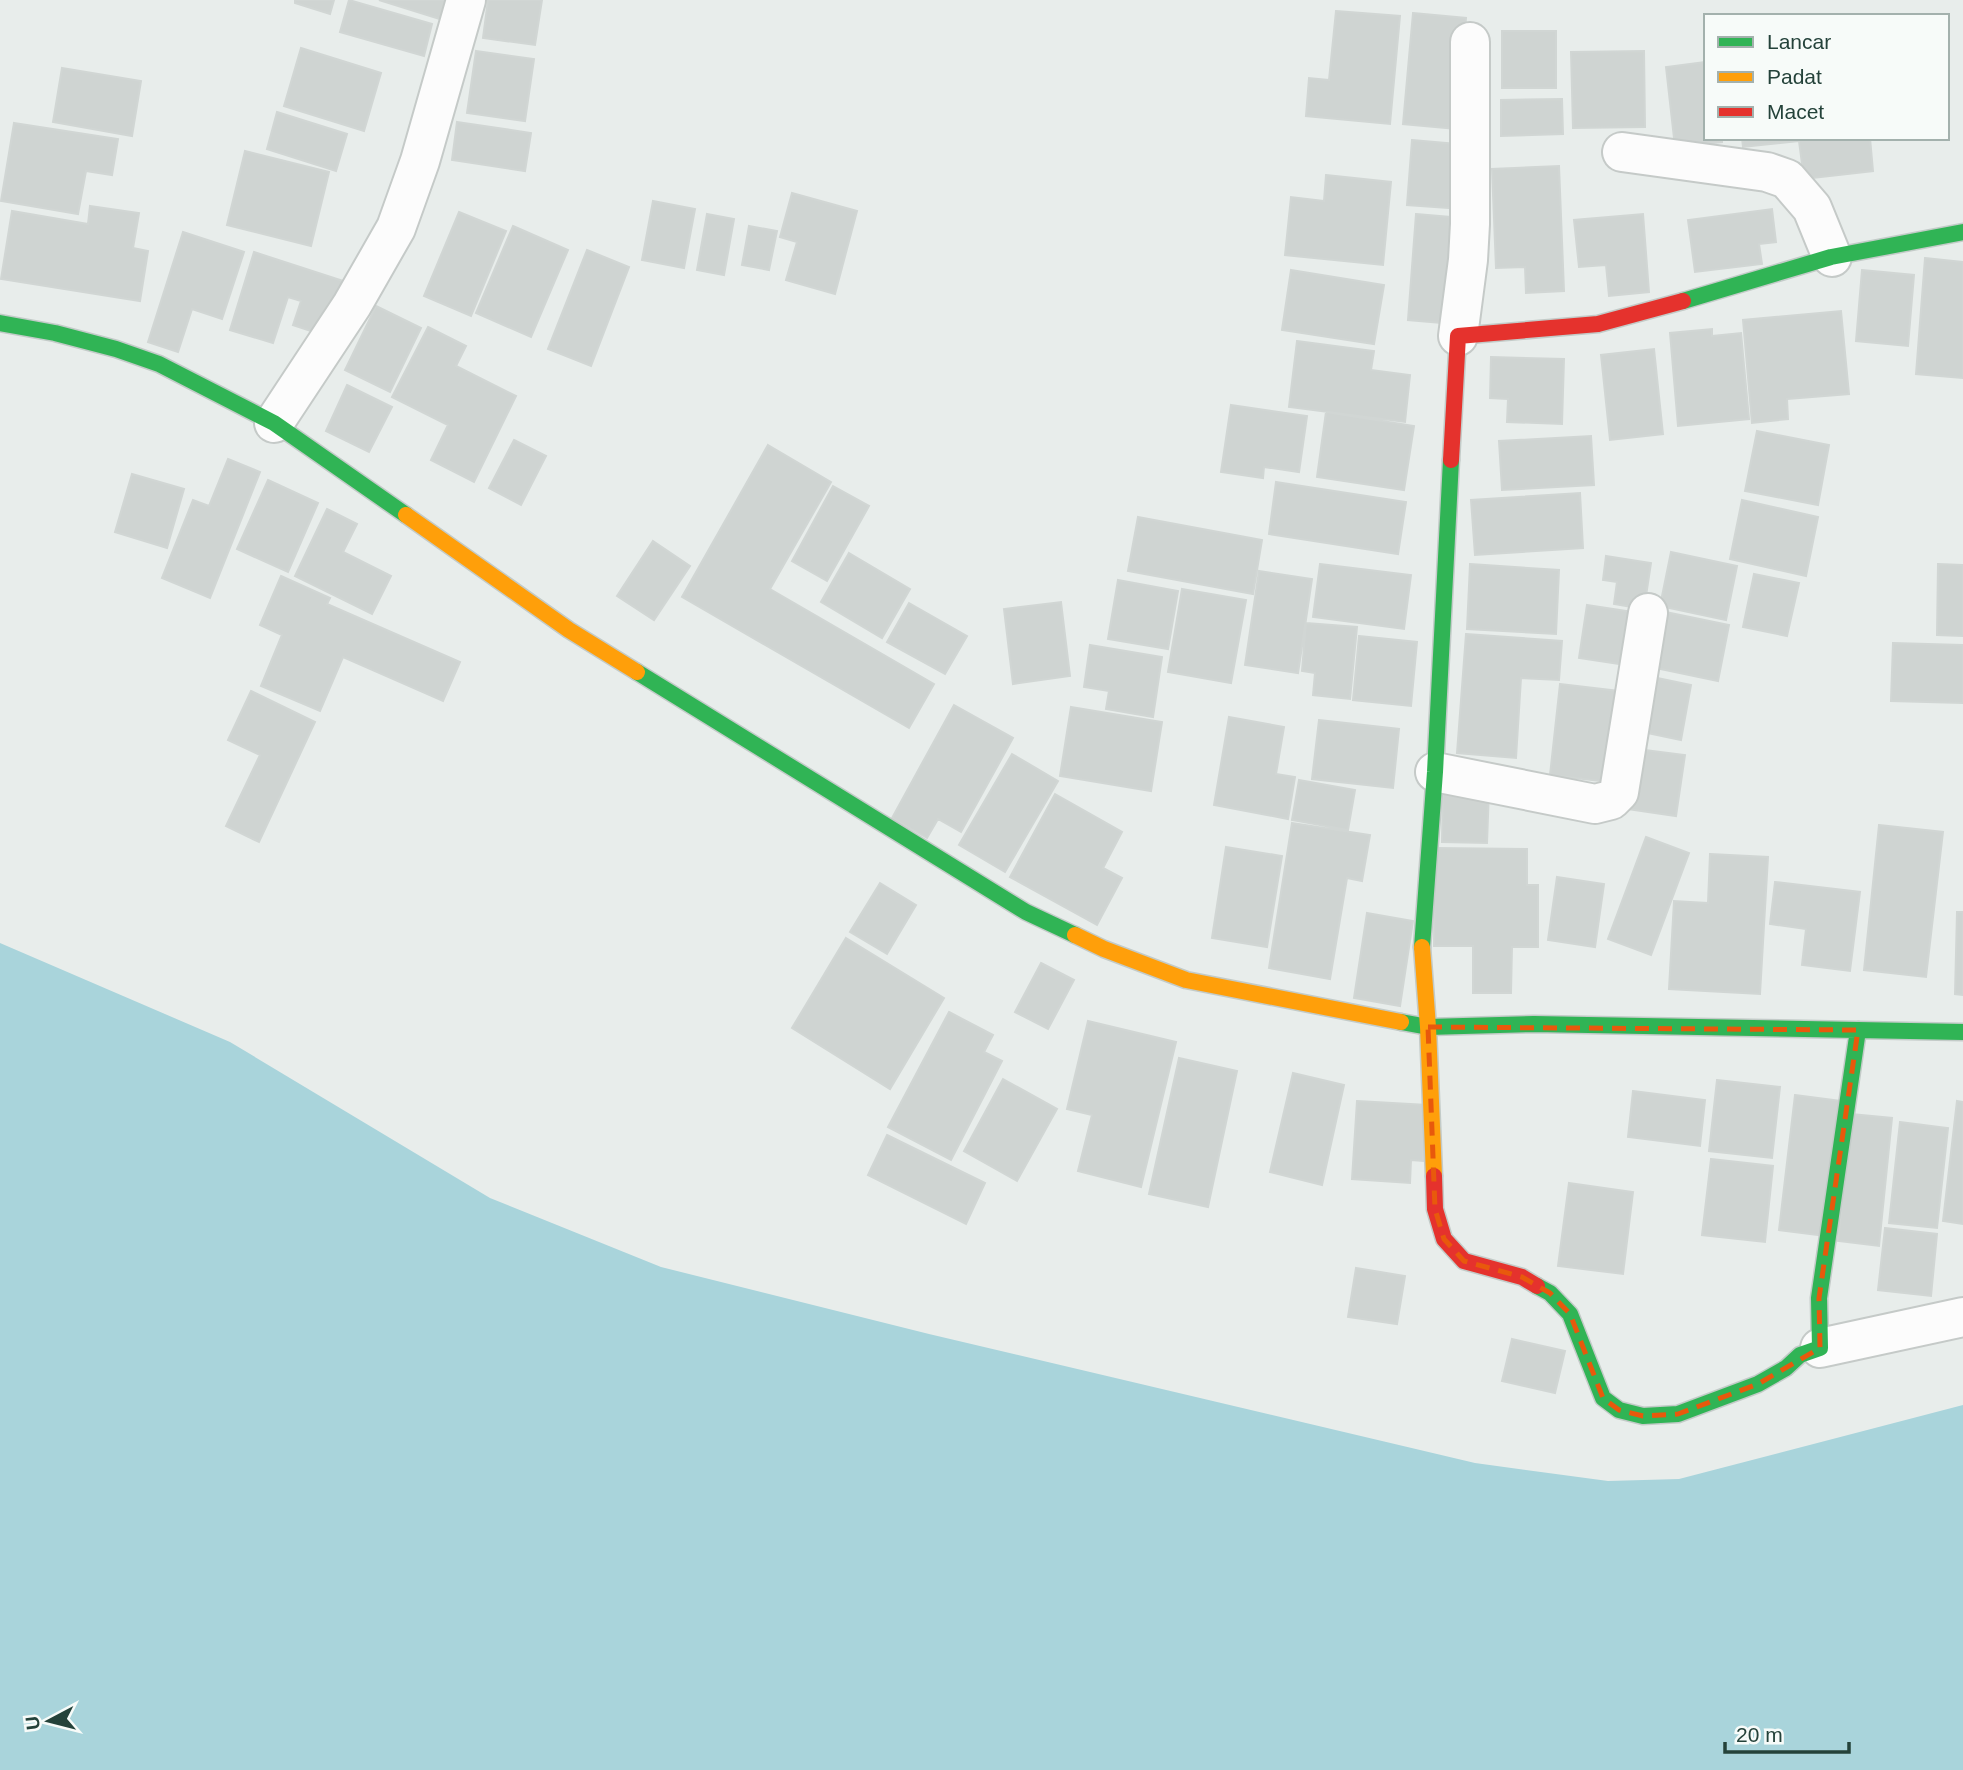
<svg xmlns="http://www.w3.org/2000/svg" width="1963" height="1770" font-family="Helvetica,sans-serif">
<rect width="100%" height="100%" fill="#e8edeb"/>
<path fill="#a9d4db" d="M0,943L230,1042L490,1198L661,1267L929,1334L1475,1463L1608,1481L1679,1479L1963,1405V1770H0Z"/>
<path fill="#cfd4d2" stroke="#d1d6d4" stroke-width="2" d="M295,0H334L330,14L295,3Z
M349,0L432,24L424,56L340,32Z
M379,0H452L446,21Z
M488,0H542L535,45L483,38Z
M1336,11L1400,16L1390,124L1306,116L1309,78L1329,80Z
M1413,13L1466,18L1456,129L1403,124Z
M1502,31H1556V88H1502Z
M301,48L381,73L364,131L284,106Z
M476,51L534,59L525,121L467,113Z
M1644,51L1645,127L1573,128L1571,52Z
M1706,62V138H1722V142L1675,147L1666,67Z
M62,68L141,81L132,136L53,122Z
M1562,99L1563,134L1501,136V100Z
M277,112L347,134L336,171L267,149Z
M457,122L531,133L525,171L452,160Z
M14,123L118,139L112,175L86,171L78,214L1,201Z
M1742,138H1870L1873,171L1804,179L1799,141L1743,147Z
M1412,140L1468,145L1462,209L1407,205Z
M245,151L329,172L311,246L227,225Z
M1559,166L1564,291L1526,293L1525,267L1496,268L1492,169Z
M1326,175L1391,182L1383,265L1285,255L1291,197L1324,201Z
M792,193L857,211L835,294L786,280L797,242L780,237Z
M653,201L695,209L684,268L642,260Z
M90,206L139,213L133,248L148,251L140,301L1,279L12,211L88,224Z
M1772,209L1776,242L1759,244L1762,264L1695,272L1688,220Z
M459,212L506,231L471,316L424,296Z
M707,214L734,219L724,275L697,270Z
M1416,214L1462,218L1453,324L1408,320Z
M1643,214L1649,292L1609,296L1606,265L1579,267L1574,220Z
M513,226L568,250L531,337L476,313Z
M749,226L777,231L769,270L742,265Z
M183,232L244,252L222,319L192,309L178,352L148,342Z
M587,250L629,267L591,366L548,349Z
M254,252L343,281L326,336L293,325L301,301L288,297L273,343L230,330Z
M1925,258L1963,262V378L1916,374Z
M1291,270L1384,285L1374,344L1282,330Z
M1862,270L1914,275L1908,346L1856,341Z
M376,306L421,328L390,392L345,370Z
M1841,311L1849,394L1787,399L1788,419L1752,423L1743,320Z
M428,327L466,346L456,366L516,396L474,482L431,460L448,425L392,397Z
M1712,329V336L1741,333L1749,419L1678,426L1670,333Z
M1297,341L1374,351L1371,370L1410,375L1405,422L1289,407Z
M1654,349L1663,434L1610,440L1601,355Z
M1491,357L1564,359L1562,424L1507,422L1508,399L1490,398Z
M347,385L392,407L369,452L326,431Z
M1231,405L1307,416L1299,472L1264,467L1263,478L1221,472Z
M1326,412L1414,426L1404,490L1317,477Z
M1757,431L1829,445L1818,505L1745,491Z
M1591,436L1594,485L1502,490L1499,441Z
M514,440L546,456L521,505L489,488Z
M768,445L831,482L770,589L934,684L909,728L682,597Z
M228,459L260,472L210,598L162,578L193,500L209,506Z
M132,474L184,489L167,548L115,532Z
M268,480L318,503L288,572L237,549Z
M1276,482L1406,502L1398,554L1269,534Z
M833,486L869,506L827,581L792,561Z
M1580,493L1583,548L1475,555L1471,500Z
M1742,500L1818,517L1806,576L1730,559Z
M327,509L357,524L343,552L391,576L372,614L295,576Z
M1138,517L1262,540L1253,594L1128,571Z
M653,541L690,566L654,620L617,596Z
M1671,552L1737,566L1726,620L1660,606Z
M849,553L910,589L882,638L821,602Z
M1606,556L1651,563L1644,609L1614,604L1617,582L1603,580Z
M1320,564L1411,575L1404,629L1313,617Z
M1470,564L1559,570L1556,634L1467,629Z
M1938,564L1963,565V636L1937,635Z
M1259,571L1312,579L1298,673L1245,665Z
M1754,574L1799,583L1787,636L1743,627Z
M281,576L330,598L327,604L460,662L443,701L343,657L320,711L261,686L282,635L260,625Z
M1118,580L1178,591L1168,649L1108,639Z
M1182,589L1246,600L1231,683L1168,672Z
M1061,602L1070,676L1013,684L1004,609Z
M909,603L967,636L945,674L887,642Z
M1587,605L1640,613L1633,666L1579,658Z
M1656,610L1729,625L1718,681L1646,666Z
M1306,623L1357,627L1350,699L1313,695L1315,673L1302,671Z
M1466,634L1562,641L1559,680L1521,678L1516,758L1457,753Z
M1359,636L1417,642L1411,706L1353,700Z
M1893,643L1963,645V703L1891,701Z
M1090,645L1162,657L1153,717L1106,709L1109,691L1084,687Z
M1643,675L1691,685L1681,740L1633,730Z
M1560,684L1627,692L1617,783L1550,775Z
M251,691L315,722L259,842L226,826L260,755L228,740Z
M954,705L1013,738L961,832L938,819L927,838L892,818Z
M1071,707L1162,722L1151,791L1060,776Z
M1229,717L1284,727L1276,774L1295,777L1288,819L1214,805Z
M1319,720L1399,729L1393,788L1312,779Z
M1629,748L1685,755L1676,816L1620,808Z
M1012,754L1058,781L1005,872L959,845Z
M1299,780L1355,790L1348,830L1292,820Z
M1443,787L1489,789L1487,843L1442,842Z
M1055,794L1122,832L1103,868L1122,878L1097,925L1010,877Z
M1292,823L1370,835L1362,881L1347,878L1330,979L1269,968Z
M1879,825L1943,832L1926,977L1864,970Z
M1646,837L1689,853L1651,955L1608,939Z
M1226,847L1282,856L1267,947L1212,938Z
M1435,848L1527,849V885H1538V947H1512L1511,993H1473V946H1434Z
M1710,854L1768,857L1760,994L1669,989L1674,901L1708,903Z
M1557,877L1604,884L1595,947L1548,940Z
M1775,882L1860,892L1850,971L1802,965L1806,929L1770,924Z
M880,883L916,905L887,954L850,932Z
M1957,912H1963V995L1955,994Z
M1367,913L1413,921L1400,1006L1354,998Z
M846,938L944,998L890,1089L792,1028Z
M1041,963L1074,980L1048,1029L1015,1012Z
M949,1012L993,1035L984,1052L1002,1061L951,1160L888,1127Z
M1088,1021L1176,1042L1141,1187L1078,1171L1092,1115L1067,1109Z
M1179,1058L1237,1071L1208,1207L1149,1194Z
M1293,1073L1344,1085L1322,1185L1270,1172Z
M1003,1079L1057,1109L1017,1181L964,1151Z
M1717,1080L1780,1087L1772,1158L1709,1151Z
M1633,1091L1705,1100L1700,1146L1628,1137Z
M1795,1095L1842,1101L1825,1236L1779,1230Z
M1357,1101L1427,1105L1423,1161L1411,1160L1410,1183L1352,1179Z
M1957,1101L1963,1102V1224L1943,1221Z
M1851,1114L1892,1118L1879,1246L1838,1241Z
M1900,1122L1948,1128L1937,1228L1889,1223Z
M887,1135L985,1183L966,1224L868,1175Z
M1711,1159L1773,1166L1765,1242L1702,1235Z
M1569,1183L1633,1192L1623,1274L1558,1266Z
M1885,1228L1937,1234L1931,1296L1878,1290Z
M1356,1268L1405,1276L1397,1324L1348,1317Z
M1512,1339L1565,1351L1555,1393L1502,1381Z"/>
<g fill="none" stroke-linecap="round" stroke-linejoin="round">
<g stroke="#c5cac8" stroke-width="42">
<path id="street" d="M1622,152L1767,172L1787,179L1812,208L1832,257
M1458,336L1468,260L1470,224V42
M274,423L352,305L396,228L420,161L466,0
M1435,772L1595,804L1611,800L1619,792L1648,613
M1820,1348L1963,1317"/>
</g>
<g stroke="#c3cbc8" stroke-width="19">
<path id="fast" d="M1683,301L1831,257L1963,232
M0,323L55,333L116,349L159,364L274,423L406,515
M637,672L1026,912L1075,935
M1422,947L1435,772L1451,460
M1401,1022L1428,1027L1534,1024L1963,1032
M1537,1286L1550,1293L1570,1314L1603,1398L1619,1410L1643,1416L1678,1414L1758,1384L1786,1368L1800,1355L1820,1348L1819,1298L1858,1030"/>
</g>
<g stroke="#c3cbc8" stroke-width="19">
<path id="slow" d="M406,515L569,630L637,672
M1075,935L1104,949L1186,980L1401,1022
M1422,947L1428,1027L1434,1176"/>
</g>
<g stroke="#c3cbc8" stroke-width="19">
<path id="jam" d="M1451,460L1458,336L1598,324L1683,301
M1434,1176L1435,1209L1444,1239L1464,1261L1522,1277L1537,1286"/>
</g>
<use href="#street" stroke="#fcfcfc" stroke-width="38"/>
<use href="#fast" stroke="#30b455" stroke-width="16"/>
<use href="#slow" stroke="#ff9f0a" stroke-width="16"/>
<use href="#jam" stroke="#e5322d" stroke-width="16"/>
</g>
<path fill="none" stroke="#e8590c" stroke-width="5" stroke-dasharray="14 9" stroke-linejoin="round" d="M1428,1027L1858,1030L1819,1298L1820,1348L1758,1384L1678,1414L1643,1416L1619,1410L1603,1398L1570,1314L1550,1293L1522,1277L1464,1261L1444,1239L1435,1209Z"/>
<rect x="1704" y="14" width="245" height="126" fill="#f7fbf9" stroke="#a3b1ad" stroke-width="2"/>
<rect x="1718" y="37" width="35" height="10" fill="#30b455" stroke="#a3b1ad" stroke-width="2"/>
<text x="1767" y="49" font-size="21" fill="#24423a">Lancar</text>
<rect x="1718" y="72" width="35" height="10" fill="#ff9f0a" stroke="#a3b1ad" stroke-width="2"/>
<text x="1767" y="84" font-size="21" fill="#24423a">Padat</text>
<rect x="1718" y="107" width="35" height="10" fill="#e5322d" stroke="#a3b1ad" stroke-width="2"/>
<text x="1767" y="119" font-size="21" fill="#24423a">Macet</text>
<g transform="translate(49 1721) rotate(263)" stroke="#f7fbf9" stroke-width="5" paint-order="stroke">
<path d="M0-5L12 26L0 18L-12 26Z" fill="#24423a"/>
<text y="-10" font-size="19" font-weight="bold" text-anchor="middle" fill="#24423a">U</text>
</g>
<path d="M1725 1742v10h124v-10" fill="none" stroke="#24423a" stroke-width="3.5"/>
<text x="1736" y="1742" font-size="21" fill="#24423a" stroke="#f7fbf9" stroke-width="5" paint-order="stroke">20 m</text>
</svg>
